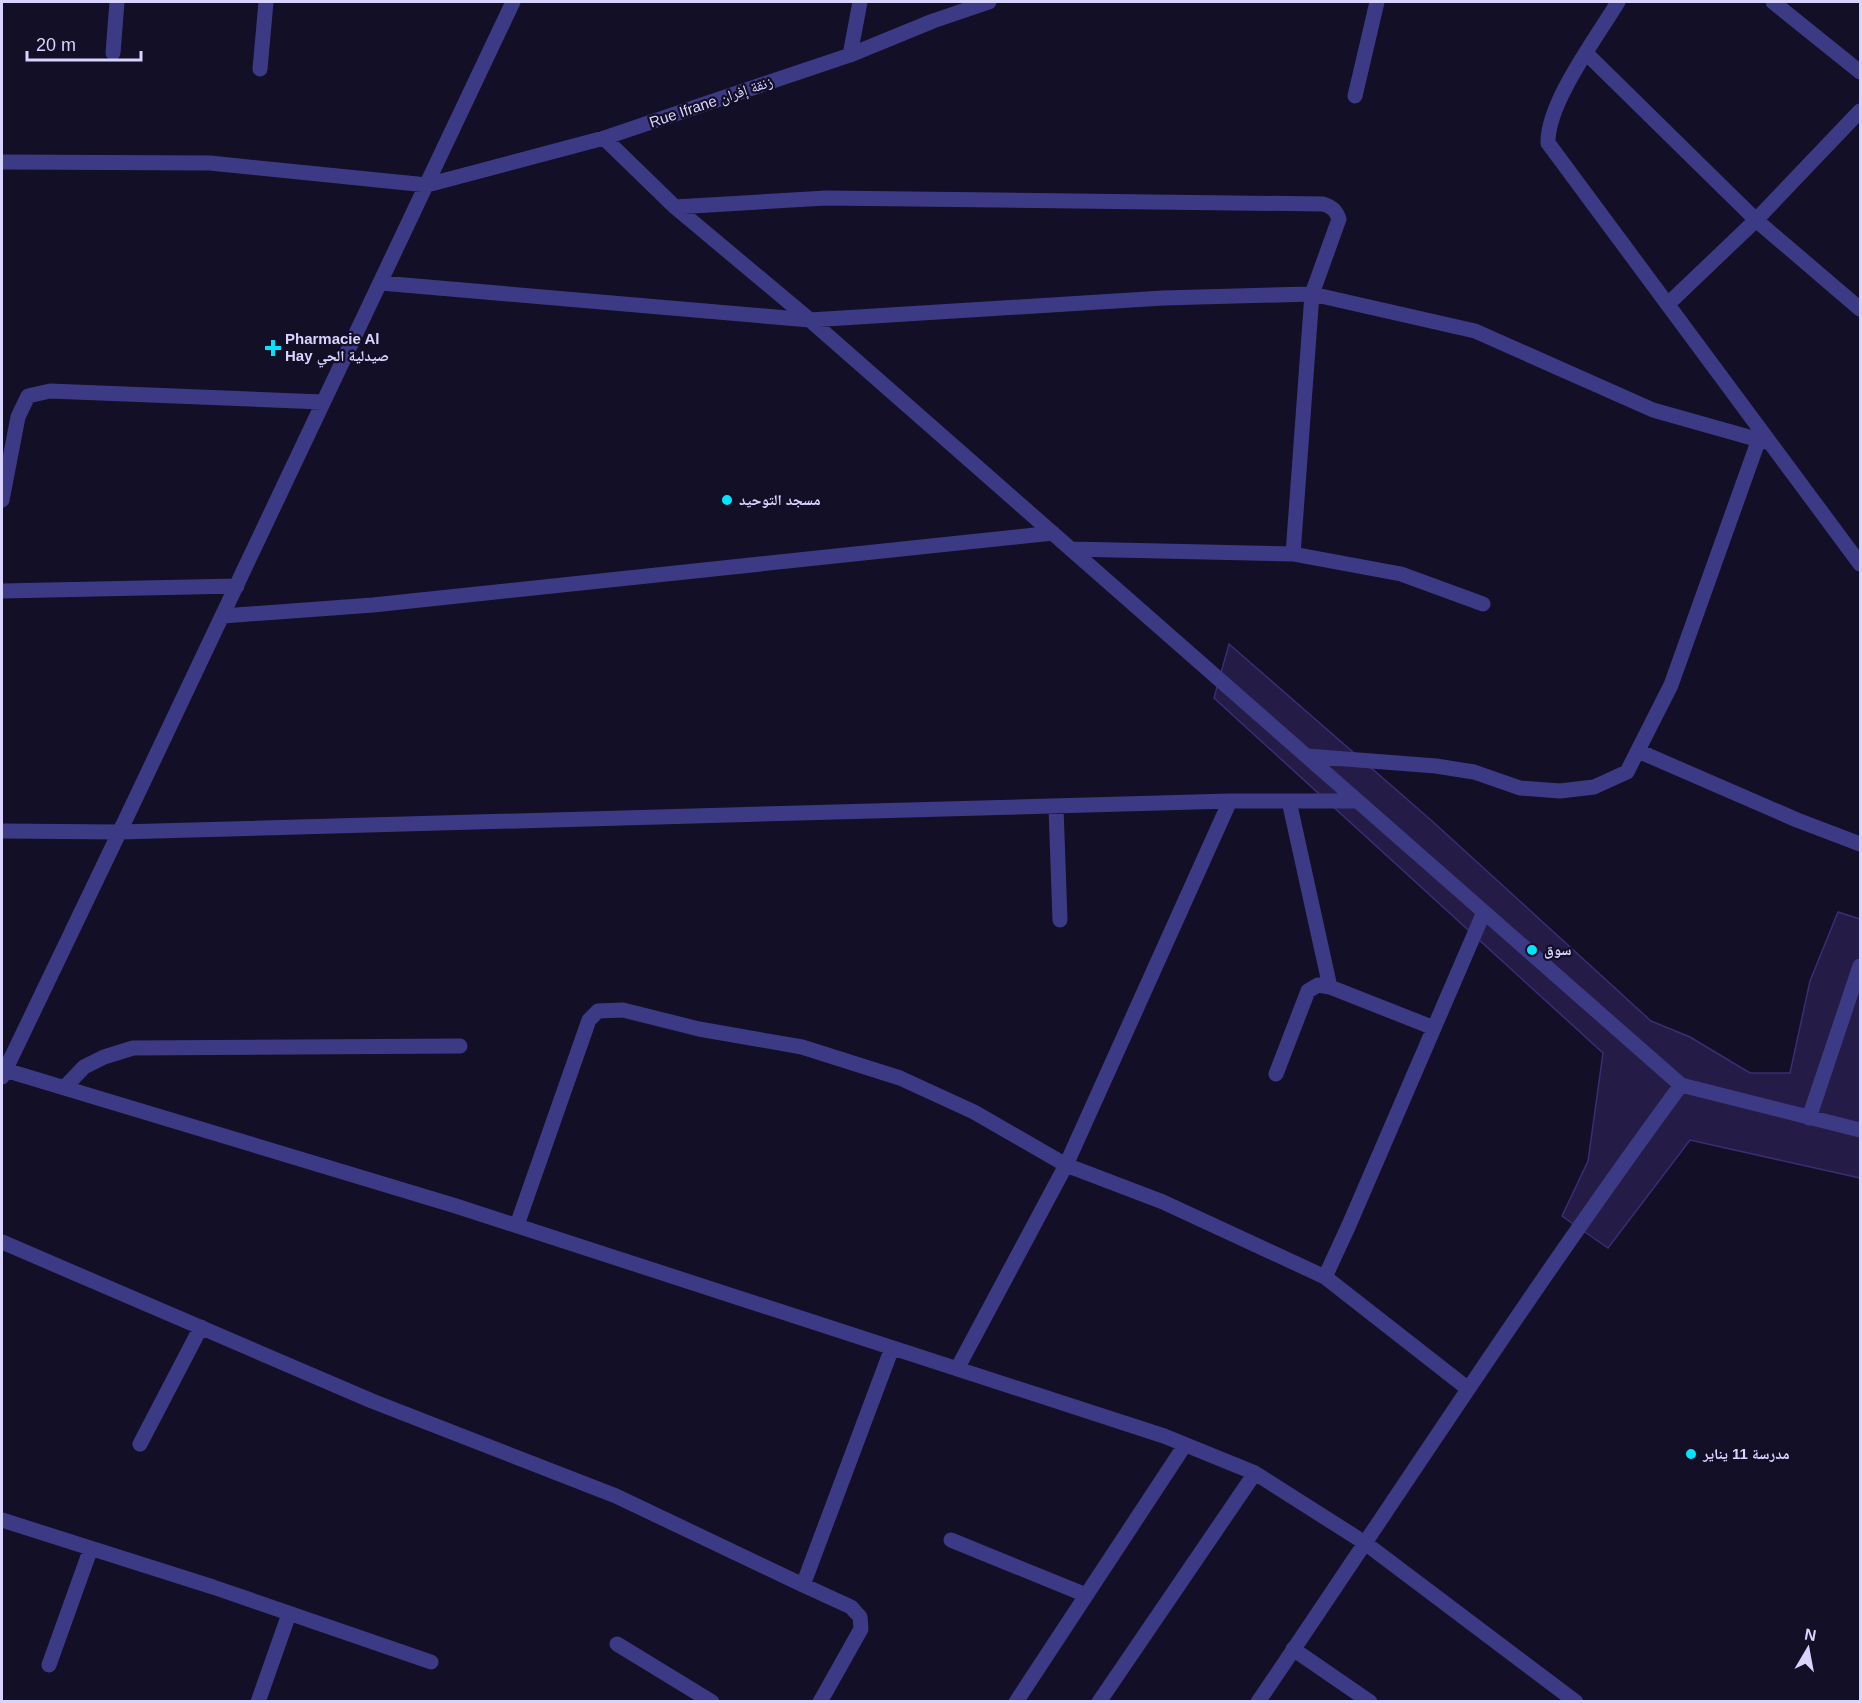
<svg xmlns="http://www.w3.org/2000/svg" width="1862" height="1703" font-family="Helvetica,'Noto Naskh Arabic',sans-serif">
<rect width="100%" height="100%" fill="#130f26"/>
<path fill="#241b47" stroke="#3b2d73" stroke-width="1.5" d="M1229,644L1432,821L1651,1021L1690,1037L1750,1073H1790L1810,981L1838,912L1860,919V1178L1690,1140L1608,1248L1562,1216L1588,1161L1603,1053L1214,698Z"/>
<g fill="none" stroke-linecap="round" stroke-linejoin="round">
<path stroke="#3d3a85" stroke-width="15" d="M1618,2C1597,37 1547,103 1548,143L1860,564
M1773,2L1860,72
M113,53L117,2
M1586,53L1756,220L1668,304
M850,55L860,2
M260,69L266,2
M1355,96L1377,2
M1860,111L1756,220L1860,309
M604,138L675,207L810,320L1681,1085L1860,1130
M2,162L210,163L427,185L604,138L850,55L933,21L989,2
M675,207L826,198L1323,204C1332,207 1336,210 1339,219L1312,294L1293,554L1401,574L1483,604
M381,283L810,320L1163,298L1312,294L1475,331L1653,410L1770,443
M2,500L18,417L28,396L50,391L322,402
M1071,549L1293,554
M2,591L237,586
M223,616L373,605L1053,533
M1638,751L1797,820L1860,844
M1307,756L1436,766L1474,772L1520,788L1560,791L1594,787L1627,772L1671,685L1759,439
M1289,801L1330,987
M1056,807L1060,920
M2,831L120,832L1230,801H1358
M5,1070L456,1206L1164,1436L1255,1473L1365,1543L1576,1702
M1276,1074L1308,991L1318,985L1330,987L1434,1028
M2,1077L131,808L513,2
M64,1088L84,1067L104,1057L133,1048L460,1046
M1809,1118L1860,966
M517,1225L589,1020L598,1011L623,1010L699,1029L802,1047L900,1078L974,1112L1066,1165L1163,1202L1325,1277
M2,1242L372,1401L616,1496L803,1585
M957,1369L1066,1165L1230,801
M1467,1388L1325,1277L1349,1225L1484,912
M140,1444L201,1327
M2,1520L213,1587L431,1662
M951,1540L1086,1595
M617,1644L712,1702
M1293,1649L1370,1702
M49,1665L91,1548
M258,1702L289,1614
M820,1702L861,1629L860,1617L851,1607L803,1585L892,1348
M1016,1702L1185,1445
M1099,1702L1255,1473
M1258,1702C1398,1496 1533,1286 1681,1085"/>
</g>
<g fill="#00e5ff" stroke="#130f26" stroke-width="2">
<path d="M270 339h6v6h6v6h-6v6h-6v-6h-6v-6h6z"/>
<circle cx="727" cy="500" r="6"/>
<circle cx="1532" cy="950" r="6"/>
<circle cx="1691" cy="1454" r="6"/>
</g>
<g text-anchor="middle" stroke-width="4.5" stroke-linejoin="round" paint-order="stroke">
<g font-size="15" fill="#d9d4ff" stroke="#130f26">
<text transform="translate(711 102) rotate(-19)" y="5">Rue Ifrane زنقة إفران</text>
</g>
<g font-size="15" font-weight="bold" fill="#d9d4ff" stroke="#130f26" text-anchor="start">
<text x="285" y="344">Pharmacie Al<tspan x="285" dy="17">Hay صيدلية الحي</tspan></text>
<text x="739" y="505">مسجد التوحيد</text>
<text x="1544" y="955">سوق</text>
<text x="1703" y="1459">مدرسة 11 يناير</text>
</g>
</g>
<rect width="1862" height="1703" fill="none" stroke="#d9d4ff" stroke-width="6"/>
<g transform="translate(1808 1649) rotate(10)" stroke="#130f26" stroke-width="4.5" paint-order="stroke">
<path d="M0-4.5L10 22L0 15L-10 22Z" fill="#d9d4ff"/>
<text y="-9" font-size="16" font-weight="bold" text-anchor="middle" fill="#d9d4ff">N</text>
</g>
<path d="M27 51v9h114v-9" fill="none" stroke="#d9d4ff" stroke-width="3"/>
<text x="36" y="51" font-size="18" fill="#d9d4ff" stroke="#130f26" stroke-width="4.5" paint-order="stroke">20 m</text>
</svg>
